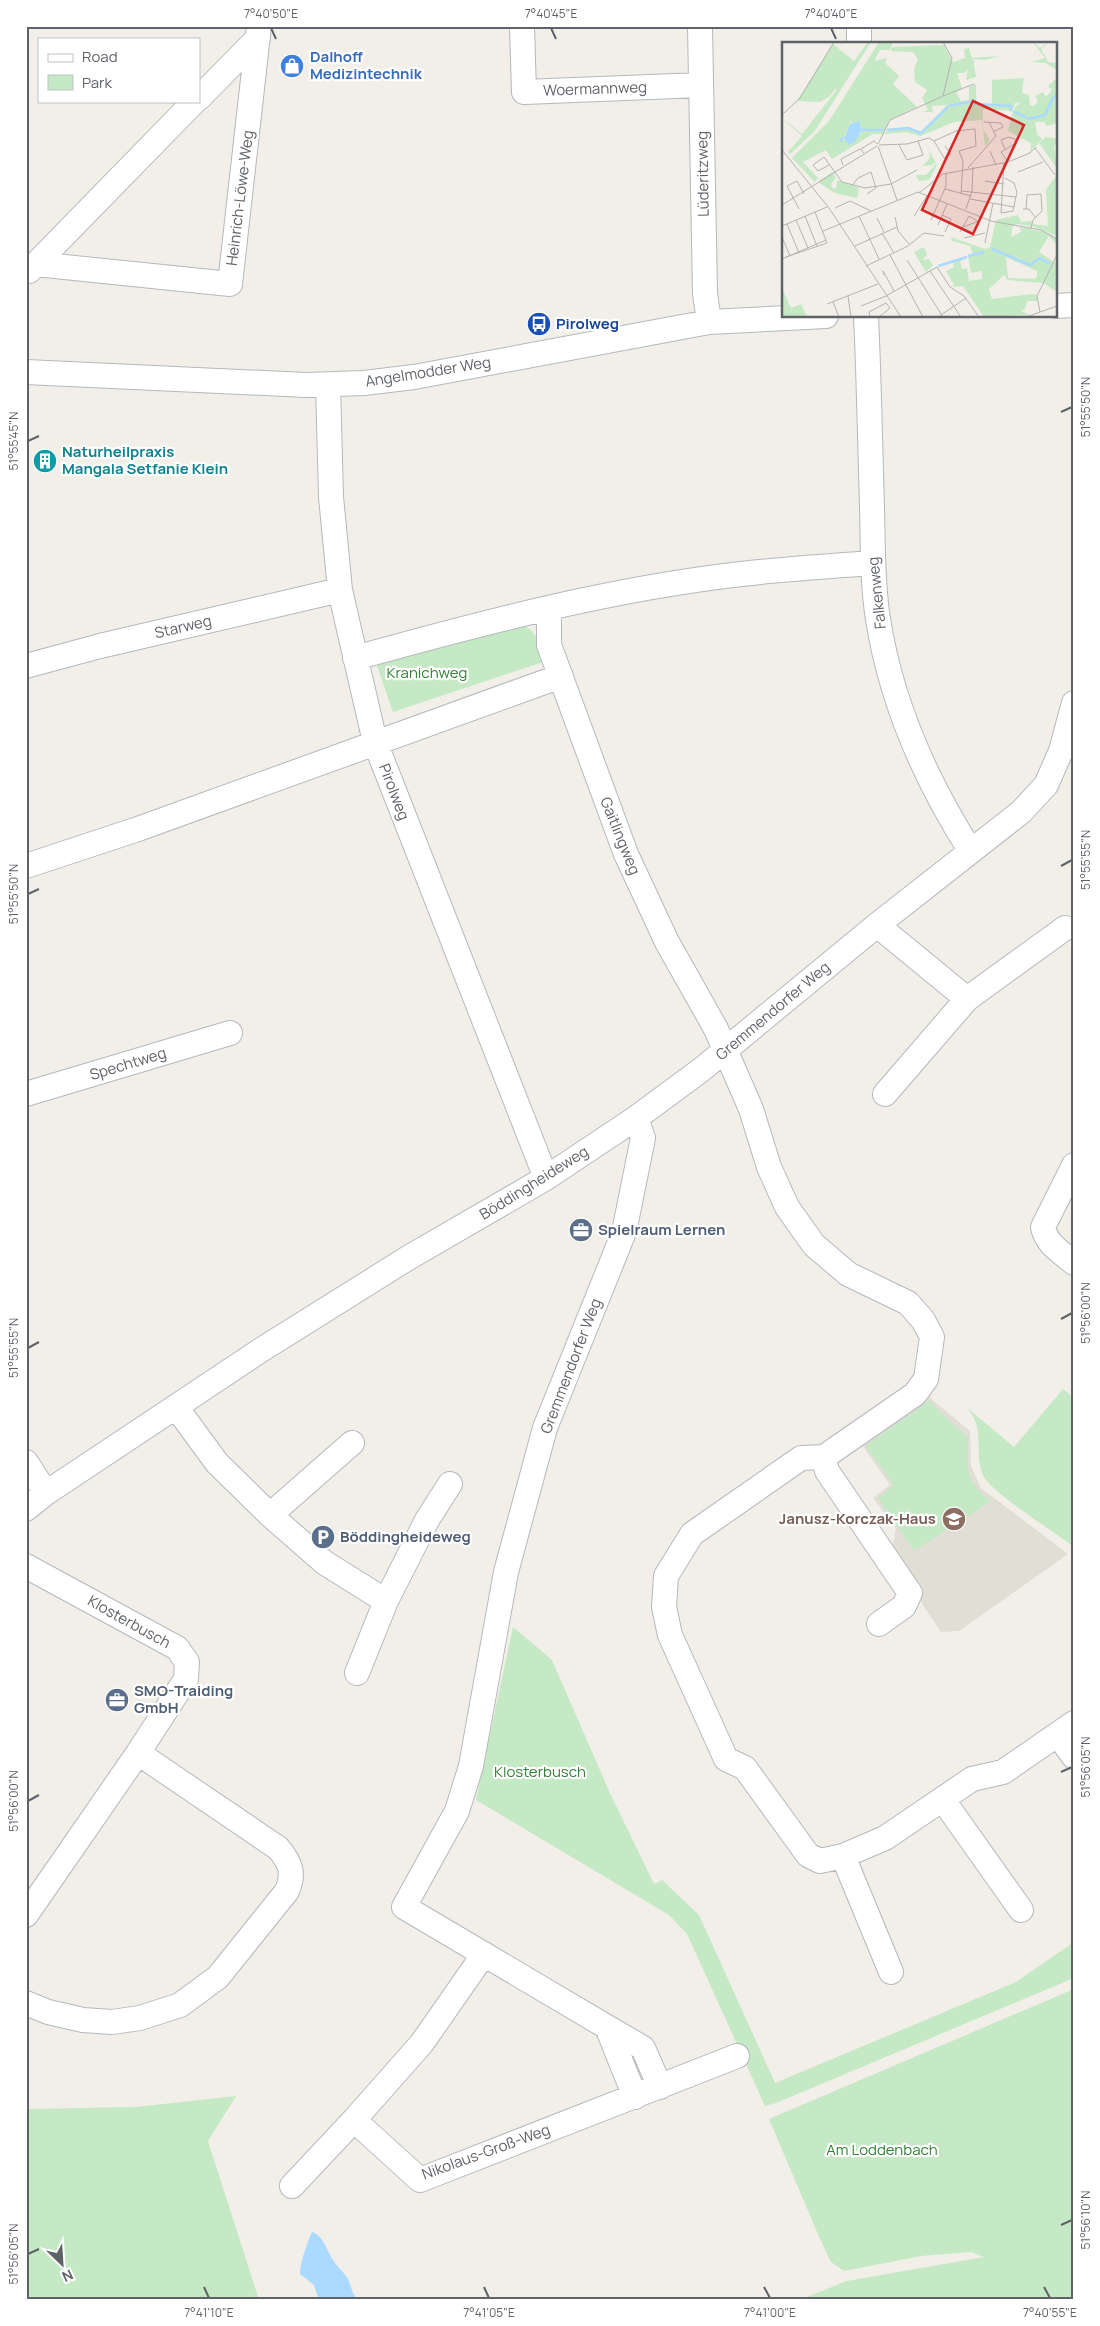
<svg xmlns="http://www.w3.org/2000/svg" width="1100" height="2326" font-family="Manrope,sans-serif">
<rect width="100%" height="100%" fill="#f1efe8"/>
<path fill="#e1ded6" d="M929,1397L970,1431L971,1466L981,1488L1068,1554L959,1631L941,1632L921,1602L922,1588L892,1548L896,1529L873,1498L890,1485L862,1445Z"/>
<path fill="#c5e8c5" d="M516,623C537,628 539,642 543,662L393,712L376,663Z
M1063,1389L1074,1398V1547C1055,1532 990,1492 983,1475C972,1450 988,1429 965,1406L1014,1447Z
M929,1401L968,1438C968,1469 963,1480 991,1501L914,1551L878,1498L894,1485L865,1446Z
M513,1627L552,1660L609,1791L654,1884L662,1880L699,1915L775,2083L1016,1982L1074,1942V1978L776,2103L765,2106L687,1934L669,1915L476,1800Z
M1074,1989V2300H799L847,2281L984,2257L971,2252L921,2256L844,2271L831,2262L820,2239L769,2119Z
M236,2096L208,2141L259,2300H26V2109L136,2107Z"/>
<path fill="#aadaff" d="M312,2232C323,2235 327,2251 333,2260C337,2267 344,2272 348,2279C351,2286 352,2294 358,2300H319L314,2285L300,2274C299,2267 308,2240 312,2232Z"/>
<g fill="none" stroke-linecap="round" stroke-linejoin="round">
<g stroke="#b5b8bc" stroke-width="26">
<path id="minor" d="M522,26L524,92L701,85
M700,26L705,293L709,322
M859,26V44
M199,98L258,38
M36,264L230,284L259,26
M29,271L195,101
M1056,306L1074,305
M866,316C869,379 870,443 872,506C873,543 872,582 878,619C891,703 925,779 970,850
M26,372L306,385L364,383L414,377L709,322L826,316
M328,385L331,497L340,590L375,742L546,1178
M549,609V645L626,854L667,942L716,1029L751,1109L769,1167L787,1207L814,1245L848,1274L908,1303L923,1320L932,1337L926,1379L915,1394L824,1457L801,1458L692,1534L666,1576L664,1607L670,1635L726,1759L745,1768L808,1855L820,1861L843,1856L885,1838L972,1779L1003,1772L1074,1723
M355,658C481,623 610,589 741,574C785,569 829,566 873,563
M26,666L100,646L340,590
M26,866L138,829L561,676
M877,925L967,999
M26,1094L230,1033
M885,1094L967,999L1065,928
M1074,1165L1043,1227C1046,1244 1061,1252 1074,1263
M176,1407L217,1463L270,1515L325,1563L386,1601
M824,1457L827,1471L910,1593L904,1606L879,1624
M26,1462L46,1493
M26,1509L46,1493L261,1350L408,1258L546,1178L636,1118L701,1070L877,925L1021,812L1046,785L1061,751L1074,703
M270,1515L352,1443
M26,1566L177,1648L187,1662L186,1679L138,1753L26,1915
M357,1673L386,1601L427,1520L450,1484
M1058,1735L1074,1757
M943,1800L1021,1910
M843,1856L891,1972
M484,1954L422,2043L354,2120L420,2180L737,2056
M26,2003L48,2012L83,2020L112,2022L140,2018L180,2005L218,1977L287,1891C295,1873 290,1862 278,1848L138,1753
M607,2027L643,2048L660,2087
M635,2097L607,2027L404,1907L457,1811L471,1766L506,1572L545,1428L624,1232L643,1138L636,1118
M292,2186L354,2120"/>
</g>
<use href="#minor" stroke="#fff" stroke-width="24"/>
</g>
<path fill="none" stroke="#5f6368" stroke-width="2" d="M271,28L276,39M551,28L556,39M831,28L836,39M1061,412L1072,407M28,441L39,436M1061,866L1072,860M28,894L39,889M1061,1319L1072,1313M28,1348L39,1342M1061,1772L1072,1767M28,1801L39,1795M1061,2225L1072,2220M28,2254L39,2249M204,2287L209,2298M484,2287L489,2298M764,2287L770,2298M1044,2287L1050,2298"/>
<defs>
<g id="shop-disc" transform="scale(1.25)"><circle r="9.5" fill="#3f7fe0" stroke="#fff"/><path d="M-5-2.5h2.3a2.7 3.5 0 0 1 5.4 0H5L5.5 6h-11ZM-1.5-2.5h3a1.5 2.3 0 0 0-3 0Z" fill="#fff"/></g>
<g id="bus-disc" transform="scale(1.25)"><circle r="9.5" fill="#1a4fb4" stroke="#fff"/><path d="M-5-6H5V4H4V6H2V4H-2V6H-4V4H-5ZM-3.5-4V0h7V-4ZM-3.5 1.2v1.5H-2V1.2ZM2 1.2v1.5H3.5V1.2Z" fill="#fff"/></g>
<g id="building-disc" transform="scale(1.25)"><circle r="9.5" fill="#0f9aa8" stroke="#fff"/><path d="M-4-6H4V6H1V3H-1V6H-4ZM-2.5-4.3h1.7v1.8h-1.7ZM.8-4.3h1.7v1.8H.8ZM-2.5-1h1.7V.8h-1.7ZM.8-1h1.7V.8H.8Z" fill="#fff"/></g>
<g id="office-disc" transform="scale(1.25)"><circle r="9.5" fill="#5c6f8a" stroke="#fff"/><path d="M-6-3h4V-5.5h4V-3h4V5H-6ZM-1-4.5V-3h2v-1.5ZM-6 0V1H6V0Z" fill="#fff"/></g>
<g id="school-disc" transform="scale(1.25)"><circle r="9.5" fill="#8d6e63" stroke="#fff"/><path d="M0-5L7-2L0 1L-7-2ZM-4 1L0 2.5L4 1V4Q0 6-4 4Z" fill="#fff"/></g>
<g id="parking-disc" transform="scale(1.25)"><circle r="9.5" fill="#5c6f8a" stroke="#fff"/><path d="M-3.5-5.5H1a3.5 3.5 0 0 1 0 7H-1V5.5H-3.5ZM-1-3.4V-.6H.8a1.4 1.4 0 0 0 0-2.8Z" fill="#fff"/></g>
</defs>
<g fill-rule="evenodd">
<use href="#shop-disc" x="292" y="66"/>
<use href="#bus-disc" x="539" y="324"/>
<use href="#building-disc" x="45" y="461"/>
<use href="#office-disc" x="581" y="1230"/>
<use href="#school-disc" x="954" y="1519"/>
<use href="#parking-disc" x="323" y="1537"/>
<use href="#office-disc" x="117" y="1700"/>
</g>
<g text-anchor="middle" stroke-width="4.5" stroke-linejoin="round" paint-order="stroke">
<g font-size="15" font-weight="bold" fill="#366cbe" stroke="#fff" text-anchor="start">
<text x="310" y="62">Dalhoff<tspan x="310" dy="17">Medizintechnik</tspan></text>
</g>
<g font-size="15" fill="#5f6368" stroke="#fff">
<text transform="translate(595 89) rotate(-2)" y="5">Woermannweg</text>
<text transform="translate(703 174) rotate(-91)" y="5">Lüderitzweg</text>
<text transform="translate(240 198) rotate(-83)" y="5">Heinrich-Löwe-Weg</text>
<text transform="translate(428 372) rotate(-9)" y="5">Angelmodder Weg</text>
<text transform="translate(877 593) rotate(-96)" y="5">Falkenweg</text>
<text transform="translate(183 627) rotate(-13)" y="5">Starweg</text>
<text transform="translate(394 792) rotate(69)" y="5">Pirolweg</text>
<text transform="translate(620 836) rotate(68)" y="5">Gaitlingweg</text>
<text transform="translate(773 1011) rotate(-40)" y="5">Gremmendorfer Weg</text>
<text transform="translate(128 1064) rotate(-17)" y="5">Spechtweg</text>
<text transform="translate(534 1183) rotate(-32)" y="5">Böddingheideweg</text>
<text transform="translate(571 1366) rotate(-69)" y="5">Gremmendorfer Weg</text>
<text transform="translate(129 1622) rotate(29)" y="5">Klosterbusch</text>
<text transform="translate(486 2152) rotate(-20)" y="5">Nikolaus-Groß-Weg</text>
</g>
<g font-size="15" font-weight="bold" fill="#164399" stroke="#fff" text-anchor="start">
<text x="556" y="329">Pirolweg</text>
</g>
<g font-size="15" font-weight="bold" fill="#0d838f" stroke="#fff" text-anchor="start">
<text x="62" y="457">Naturheilpraxis<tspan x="62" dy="17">Mangala Setfanie Klein</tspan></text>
</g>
<g font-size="15" fill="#348238" stroke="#fff">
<text x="427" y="678">Kranichweg</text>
<text x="540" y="1777">Klosterbusch</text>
<text x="882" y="2155">Am Loddenbach</text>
</g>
<g font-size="15" font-weight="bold" fill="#4e5e75" stroke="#fff" text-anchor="start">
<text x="598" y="1235">Spielraum Lernen</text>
<text x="340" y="1542">Böddingheideweg</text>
<text x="134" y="1696">SMO-Traiding<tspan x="134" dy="17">GmbH</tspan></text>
</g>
<g font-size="15" font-weight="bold" fill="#785e54" stroke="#fff" text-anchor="end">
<text x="936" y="1524">Janusz-Korczak-Haus</text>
</g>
</g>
<g transform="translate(782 42)">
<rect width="275" height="275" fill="#f1efe8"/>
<path d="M86,0H89L32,90L8,112L6,110L20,94L0,76L20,92L54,49L55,45L47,55L38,60L15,59L51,2L72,19ZM97,0H111L108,8H98L92,19L105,16L103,21L117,34L111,42L135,65L107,78L102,92H91L50,117L44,108L21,120L36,136L33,140L10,116L47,79ZM69,80L80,87L78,92L61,98ZM251,0L258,6L267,0L259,7L266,20L275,21V28L264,21L250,20L263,16ZM162,3L171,20L183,16L182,7L187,6L190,16L217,14L203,18L191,17L194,35L184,38L186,27L182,31H175L180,46L174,50L179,59L187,58V45L194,42V61L210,63V38L242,36L240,51L247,53L248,63L252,64L256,59L253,54L261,50L264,55L270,48L266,44L275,36V81L265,84L262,80H253L255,92L260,97L248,110L249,101L226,89L231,69L235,72L232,66L239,60L233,61L230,69L201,67V87L208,98L203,105L200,78L172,80L138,94L124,90L103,92L106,87L126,85L139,90L165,63L150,64L151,70H141L146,68L140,56L145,48L133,40L132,27L136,17L131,10L109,9L110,5ZM264,95L273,96L275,101L272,104L275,126L257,101ZM147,109L155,123L147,138L137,139L134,133H144L154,122L152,120L151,123L140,124L148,116ZM50,130L54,136L49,142L50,146L54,147L55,138L77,146L75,156L53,151L36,140ZM273,135L275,137V194L250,184V182L266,184L264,148ZM236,173L239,180L250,179L249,184L234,182L230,185L229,195L239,190L238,185L258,189L268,192L275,197L273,201L267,194L257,210L275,222V250L261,241L225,238L222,233L207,247L210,257L249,252L255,253V259H245L243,267L239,269L247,273L202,275L181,244L170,245L172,243L164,229L172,225L171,221L157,224L185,214L178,220L180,227L185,226L187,239L200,237V229L189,231L186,213L191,212L188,204L170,199L169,195L203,207L208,205L214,178ZM224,215L255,229V234L253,237L226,236ZM142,205L145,213L140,218L147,217L151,223L144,230L132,210ZM0,246L9,266L19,262L25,275H0Z" fill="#c5e8c5" fill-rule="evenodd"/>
<path d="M77,79L80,88L73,99L67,103L62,96L59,101L58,96L63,95L68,82Z" fill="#aadaff"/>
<path fill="none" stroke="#aadaff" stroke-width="2.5" d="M195,62L229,64V69M167,64L187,60L194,62M231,69L247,77L263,73L271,56L275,54M80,88H101M105,88L126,86L139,91L166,65M210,207L248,223L258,216L268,222M186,214L202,210M156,224L185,215"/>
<path fill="none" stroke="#b3b3b1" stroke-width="1" d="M161,54L192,42M0,73L18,56L52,0M202,80L219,81L221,85L211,90M152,99L162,116L169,112L163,104M96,102L108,78L161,54L170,16L161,0M97,103L125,102L147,96L152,99L174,89L193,87L194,104L177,109L181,119L179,152M117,103L125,118L141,113L136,99M96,104L115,158M253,106L273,133M79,107L92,99L95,102M223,107L219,98L227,95L233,97L234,101L219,110L226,120M0,108L47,166L119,275M208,109L214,123M222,121L219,171L231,169L235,150L232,141L223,136M47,123L36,129L31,123L42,115L60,140L83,146L109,142L135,128M61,123L59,117L78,107L82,111M186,126L214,94L207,80M236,130L261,120M203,139L222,142M70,144L76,136L89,130L94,146L85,152M163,147L189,154M180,149L234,155M137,151L161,132L226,120L248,111L254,105M188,157L232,165M0,163L95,104M53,166L68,159L89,169M17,167L5,144L15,139L22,152M184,167L190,149L191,125M241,167H247L253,175M244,167L245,153L259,152L260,169L251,178L249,186M160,173L169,177L163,190M23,174L35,204M77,174L97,217M132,174L145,154M113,175L116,189L127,202M95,176L102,190M14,178L26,206M149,178L164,144V131M5,182L17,211M156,183L165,162M0,184L45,165M181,185L197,179M41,189L136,150L209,179L259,188L275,197M178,190L187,174L195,179M100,191L112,211M0,195L8,214M182,196L203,191M203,201L211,161M73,204L115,185M108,213L141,275M4,215L45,201L33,170M0,217L44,198M125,218L161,275M84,224L126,204L142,191L162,194M148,229L179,275M102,233L101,229L112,249M66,254L69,275M51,260L57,275M45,262L96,242M79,264L104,254L155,225L168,245L182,254L197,275M258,270L255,254L275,213M88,275L87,270L104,261L108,266L97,275M156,275L184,256M244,275L275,264"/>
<path fill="#d62828" fill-opacity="0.15" stroke="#d62828" stroke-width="2.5" d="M191,59L242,83L191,192L140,168Z"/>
<rect width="275" height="275" fill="none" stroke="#5f6368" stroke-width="2.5"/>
</g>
<rect width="1100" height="2326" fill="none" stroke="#ffffff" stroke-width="55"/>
<rect x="38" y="38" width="162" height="65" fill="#ffffff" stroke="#bfc1c3"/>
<rect x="48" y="54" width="25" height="8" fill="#ffffff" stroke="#bfc1c3"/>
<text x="82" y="62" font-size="15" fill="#5f6368">Road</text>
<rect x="48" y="75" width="25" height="15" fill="#c5e8c5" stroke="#bfc1c3"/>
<text x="82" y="88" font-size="15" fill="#5f6368">Park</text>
<g transform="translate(62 2264) rotate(155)" stroke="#ffffff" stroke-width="4" paint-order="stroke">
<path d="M0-4L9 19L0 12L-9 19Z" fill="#5f6368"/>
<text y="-8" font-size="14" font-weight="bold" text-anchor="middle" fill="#5f6368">N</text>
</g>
<rect x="28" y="28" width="1044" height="2270" fill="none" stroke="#5f6368" stroke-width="2"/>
<g font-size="12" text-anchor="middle" fill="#5f6368">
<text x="271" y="18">7°40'50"E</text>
<text x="551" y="18">7°40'45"E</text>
<text x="831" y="18">7°40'40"E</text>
<text transform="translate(1086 407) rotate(-90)" y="4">51°55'50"N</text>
<text transform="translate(14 441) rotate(-90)" y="4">51°55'45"N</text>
<text transform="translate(1086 860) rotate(-90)" y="4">51°55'55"N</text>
<text transform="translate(14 894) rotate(-90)" y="4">51°55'50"N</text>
<text transform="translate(1086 1313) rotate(-90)" y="4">51°56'00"N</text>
<text transform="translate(14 1348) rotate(-90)" y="4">51°55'55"N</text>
<text transform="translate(1086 1767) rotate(-90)" y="4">51°56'05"N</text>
<text transform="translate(14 1801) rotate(-90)" y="4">51°56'00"N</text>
<text transform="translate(1086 2220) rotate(-90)" y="4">51°56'10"N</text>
<text transform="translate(14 2254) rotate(-90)" y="4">51°56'05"N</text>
<text x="209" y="2317">7°41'10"E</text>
<text x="489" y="2317">7°41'05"E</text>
<text x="770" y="2317">7°41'00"E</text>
<text x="1050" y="2317">7°40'55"E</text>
</g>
</svg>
